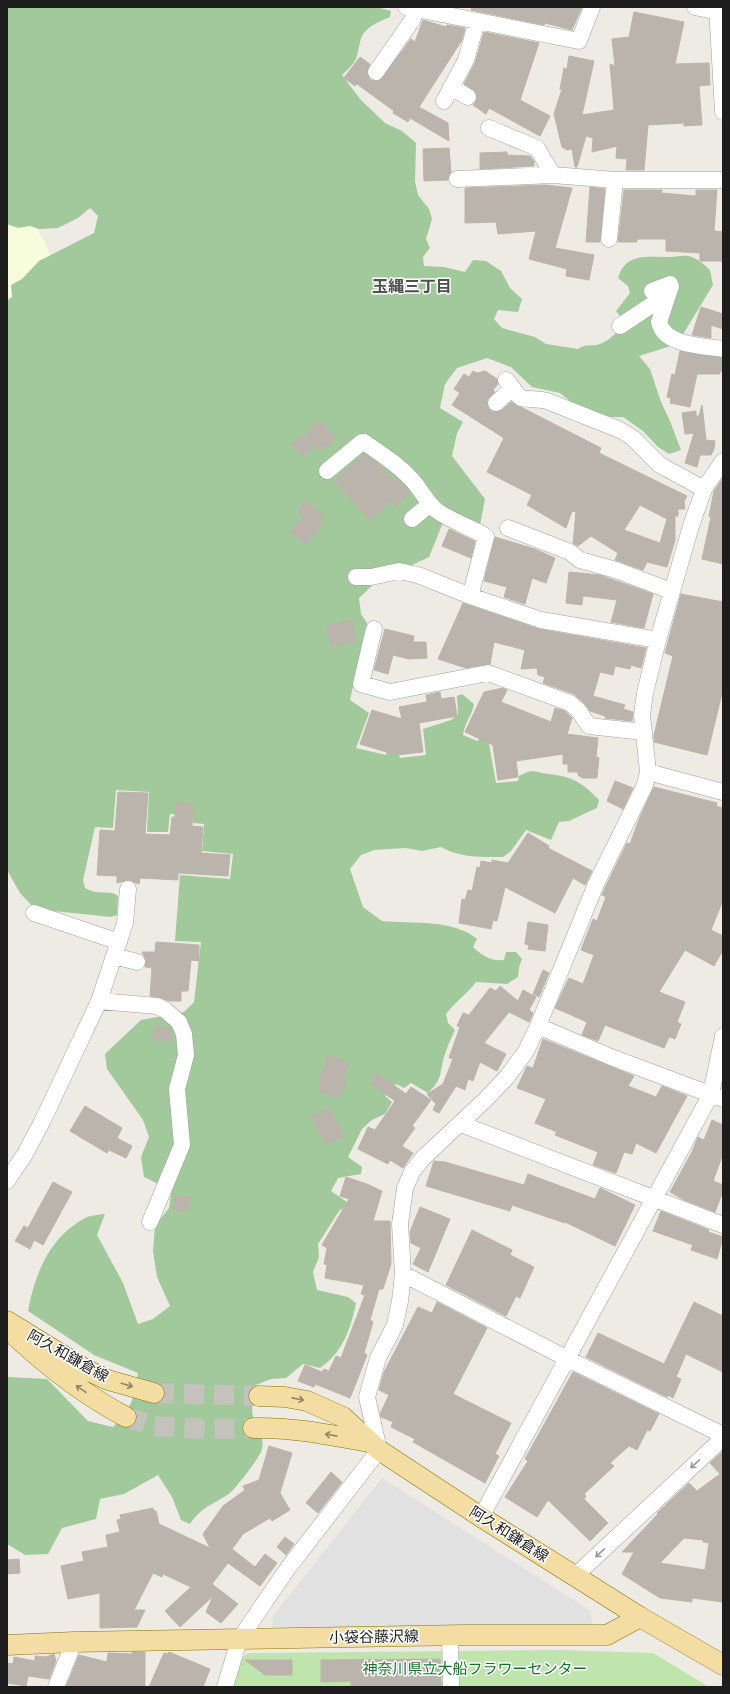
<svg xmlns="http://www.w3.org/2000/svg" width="730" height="1694" font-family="Cabin,'Noto Sans JP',sans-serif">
<rect width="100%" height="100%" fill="#edebe3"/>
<path fill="#f7fcdd" d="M7,169L61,275L7,298Z"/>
<path fill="#bfe4ad" d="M558,1650L653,1653L709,1687H230L240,1660L248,1653Z"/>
<path fill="#a2c99b" d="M7,7H376L391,11L390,17C378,22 362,28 360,43C358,49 358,55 355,61C352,66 346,71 342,75L361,100L385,123L402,131L416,143L415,181L418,195L429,209L432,219L426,239L430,248L423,257L424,266L444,267L465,272L473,260L486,261L501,271L510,288L522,299L518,312L498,310L494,319L502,328L535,337L546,344L578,349C586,343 592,347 600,344C610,340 619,331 625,322L616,311L630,293L628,286L618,278C625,253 647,257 667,257C675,257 686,254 692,257C699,260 705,265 710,270L713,285L677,344L639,356L650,369L661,402L670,421L681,450L669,454L658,447L643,431L623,417H611L575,405L560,393L532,387L511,367L487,358L457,368L445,384L440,408L463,422L457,433L452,456L485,499L480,525L444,520L429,557L376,582L359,598L361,614L367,623L350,700L369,713L356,748L386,755L388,747H396L400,758L426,755L423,729L451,720L458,714L457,696L462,694L474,704C472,716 465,721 463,735L477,741L483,736L488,738L496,783L518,781L519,776C534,768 533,772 549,774C573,777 582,782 599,800L597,808L569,821L559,822L551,840L526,830L511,851L503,857C482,857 460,858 441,847L422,851L406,848L374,850L361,855L350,869L363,907L382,921C412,924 454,919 477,939L473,947C481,955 492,962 504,960L506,952H516L522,959L519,967L518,977L507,984L476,982C467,994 455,1002 446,1014L448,1023L455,1030C451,1038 447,1047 444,1057C439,1075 443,1078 428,1093L411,1083L404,1088L396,1084L385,1096L392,1102L385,1114L372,1120L362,1129L348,1157L362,1167L361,1174L338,1178L331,1191L350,1204L339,1211L318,1244L319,1257L313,1272L317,1290L348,1297L356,1303C351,1329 342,1353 320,1368L303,1364L286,1378L271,1379L256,1385C253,1396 251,1406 253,1418C256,1430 265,1435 262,1449C261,1456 236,1488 230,1493C213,1505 202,1506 190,1524L181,1520L172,1497L158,1475L124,1494L100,1499L96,1519L62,1528L48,1554L25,1555L7,1544V1377L47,1379L88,1421L113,1427C133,1408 133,1399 138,1373L94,1355L28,1311C35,1273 50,1236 87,1217C92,1215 99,1215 105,1214L97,1235L123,1283L138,1324L153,1319L170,1306L157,1277L153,1251L155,1226L169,1208L172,1187L160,1185L144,1177L141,1157L149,1137L143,1120L107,1069L105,1054L141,1020L184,1012L194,1002L201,942L175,941L180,875L230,879L233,854L202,851L204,824L193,823V815L170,814L168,832H147L149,792L116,790L113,828L95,827L83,880L85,888C98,896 109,889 118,896L117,915L111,917L35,909L20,893L7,870V301L12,297L11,285L22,279L39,261L94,233L98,216L90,208L78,218L58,228L39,229L30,226L18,228L7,224Z"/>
<path fill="#e1e1e1" d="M382,1478L591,1611L592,1626L459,1628H272L273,1616Z"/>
<path fill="#bab4ad" stroke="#beb4a7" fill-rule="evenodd" d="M472,7H582L572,30L545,23L544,25L471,10Z
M634,12L684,22L675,64L709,63L710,85L699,86L702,125L684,126V123L648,125L644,170H626L627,159L616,158L617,146L592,152L593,138L586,136L577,167H575L572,149L567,150L562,147L554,114L562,89H560L564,68L567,69L569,56L594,61L582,115L614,110L610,64L615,66L612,39L629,37Z
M423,20L446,27L447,25L465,28L462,40L419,107L448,123L449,141L410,118L408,122L393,113L394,111L357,84L355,86L344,78L360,57L370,64L367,72L370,80L376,81L380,80L411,39L415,42Z
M484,32L539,43L520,100L550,116L540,136L489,108L486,114L473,105L476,101V93L464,84L475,63Z
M449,148L451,172L448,180L424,181L423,149Z
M507,152V155L530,156L534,161V166L480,169V153Z
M545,185L572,188L555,248L594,255L589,280L566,276L567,269L529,259L536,231L498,234L496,222L465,223V188Z
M590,187L605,189L600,242H586Z
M624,190H662L661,193L696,196V190H717L714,231L723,232V261H700V253L666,251V239H637V242H618Z
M701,307L723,314V329L711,325V338L692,335Z
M680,351L723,358V371H720V374H697L690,407L670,403L671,398L667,397L672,374L675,375Z
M473,371L477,373L485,371L497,379L498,384L493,390L495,392L487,400L489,409L493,412L502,410L511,402L601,448L599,453L687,496L684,501L685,509H678V516H675V540L667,567L647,562L643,570L615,560L618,553L591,536L578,546L573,543L576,512L572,511L566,528L527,505L532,495L487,472L504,438L452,405L460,393L454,389L464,374L469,377ZM640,505L667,519L660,543L624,530Z
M702,405L706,440L715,441L714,449L711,455H700L697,467L685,463L694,433L685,434L682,413L696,411V416H699Z
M318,420L337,437L328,448L325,445L319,451L314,446L304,457L291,446L300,435L303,438Z
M365,454L377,463L390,477L391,476L396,481L398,479L410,492L396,507L390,501L371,521L334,481Z
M723,478V564L702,559L711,517L709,516L714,491Z
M306,501L325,516L319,523L323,526L306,545L290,532L303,517L297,511Z
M449,529L475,541L471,558L442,546Z
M495,537L535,549L555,558L546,583L532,578L525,604L504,597L507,587L484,581Z
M569,572L600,575L653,594L644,628L611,622L617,600L583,596L582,605L566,603Z
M681,594L723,602V689L707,755L654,742V735L673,656L665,653Z
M463,603L539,629L646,648L641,668L631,665L630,669L615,666L613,675L600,672L593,696L625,705L623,709L633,712L632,721L605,718V716L590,711L584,703L574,694L543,683L545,677L538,675L537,668L521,669L525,650L494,642L490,664L466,668L438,659Z
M352,620L356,642L331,646L327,625Z
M385,629L414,636L413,642H426L427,658L409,659L393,655L388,674L374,670Z
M503,688L507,690L501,702L551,722L555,708L565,711L572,718L567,734L598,738L596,757L599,758L597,778H582L578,775V772H568V764H563V754L516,761L518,777L498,780L493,745L465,732L484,692Z
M440,692L441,699L454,697L457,716L419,723L423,752L396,755L360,744L372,710L402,719L399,707L427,702L426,695Z
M615,781L633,788L623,809L607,801Z
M654,787L717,803L716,806L723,808V900L711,930L723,936V950L714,966L685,950L659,992L685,1002L677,1022L681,1024L675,1039L669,1037L664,1048L605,1025L598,1041L582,1035L587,1022L555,1008L569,978L583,984L594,955L581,950L593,919L597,921L606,897L602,895L605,888L627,843L630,844L640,817Z
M118,792L148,793L145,834L170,835L172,817H175L176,803L193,804L192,826L203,827L201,853L230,855L228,876L178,873V880L140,878L139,884L128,880L117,883V876L97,875L100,830L115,831Z
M528,833L549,846L548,848L592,871L585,885L573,878L555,913L505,887L497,921L493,920L491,929L459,923L462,899L465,900L468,890L472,891L477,867L480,868L481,861L492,863V860L508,863Z
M528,922L548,925L545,951L528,949L529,945L525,944Z
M156,942L199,945V961L191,960L188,991H181V1001H168L158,997L150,996L152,968L145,967L146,960L142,952H155Z
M543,970L549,973L539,997L533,994Z
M500,986L518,1001L523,990L536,997L529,1010L533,1013L529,1022L509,1012L484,1043L506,1054L497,1071L480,1062L473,1081L468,1079L465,1090L456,1086L439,1113L433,1110L436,1104L427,1094L443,1084L453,1059L449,1058L460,1027L457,1026L463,1013L469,1015L490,988L496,991Z
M154,1027L171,1028L172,1041L153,1040Z
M543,1039L634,1076L628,1086L656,1097L662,1086L687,1096L656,1153L636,1143L632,1154L624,1152L616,1173L593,1165L598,1152L555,1135L557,1132L535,1123L546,1099L517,1088L527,1066L533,1068Z
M328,1055L349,1062L343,1079L347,1081L343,1092L340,1091L338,1098L317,1091Z
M377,1073L406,1094L411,1087L431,1100L412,1126L415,1128L402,1146L413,1153L403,1168L390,1160L388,1164L358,1149L368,1127L375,1130L395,1101L370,1083Z
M85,1106L122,1128L117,1138L132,1146L126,1158L109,1150L107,1153L70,1131Z
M329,1108L344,1135L326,1145L311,1117Z
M712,1120L723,1125V1154L713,1181L723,1185V1191L715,1212L684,1200L670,1192L692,1152L698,1137L704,1140Z
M434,1161L445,1162L524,1185L528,1174L595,1199L600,1188L635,1205L615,1246L565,1222V1223L512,1205L510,1211L426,1186Z
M346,1177L367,1184L382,1191L373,1221H390L391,1264L383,1289H379L370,1320L373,1322L364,1353L367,1355L350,1398L315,1384L314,1387L298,1381L305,1365L322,1372L324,1369L329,1371L336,1356L341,1358L365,1295L361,1294L364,1285L325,1278L327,1265L324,1264L327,1248L322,1245L349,1199L340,1196Z
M53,1182L72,1192L43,1245L34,1240L30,1249L15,1241L24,1226L28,1228Z
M174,1196L189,1197L188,1211H173Z
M420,1207L450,1219L428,1272L413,1264L421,1248L411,1243L410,1232Z
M661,1211L709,1230L708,1232L723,1237L717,1259L691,1250L693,1245L653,1231Z
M472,1230L512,1250L510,1255L534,1267L520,1298L516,1296L506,1316L446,1285Z
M437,1302L487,1328L453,1394L511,1423L495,1454L499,1456L485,1483L413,1442L415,1439L391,1427L393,1422L381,1417L380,1414L389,1395L379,1390L384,1372L418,1307L432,1313Z
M694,1302L723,1316V1372L686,1354L676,1377L681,1379L673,1398L668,1395L667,1397L586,1357L598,1333L664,1364Z
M573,1372L659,1414L650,1431L647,1430L637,1450L629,1446L610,1463L614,1466L584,1494L586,1496L584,1499L608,1523L590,1541L548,1500L537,1517L505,1497L528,1461L525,1459Z
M269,1446L292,1453L280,1493L290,1510L272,1521L270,1518L243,1534L232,1549L255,1567L265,1554L277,1563L260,1586L228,1563L212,1584L238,1604L221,1623L206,1612L213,1596L180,1627L165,1611L191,1587L163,1574L162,1577L153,1573L134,1610H145L137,1627L100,1628V1593L68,1599L61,1566L84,1561L82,1552L108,1547L106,1535L120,1532L117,1520L121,1519L120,1515L153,1508L154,1511H156L159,1524L210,1548L203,1534L223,1506L245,1490L243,1486L259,1480Z
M723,1451V1602L692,1598V1602L660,1598L622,1574L634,1552H622L658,1514L657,1513L689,1483L697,1491L720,1474L710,1463ZM684,1538L703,1540V1542L709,1543L705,1570L660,1563Z
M331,1472L342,1482L318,1513L306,1503Z
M285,1537L294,1544L286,1555L277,1547Z
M19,1559L20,1573L7,1574V1560Z
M132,1652H145V1687H66L79,1655L107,1662L108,1653L132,1654Z
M169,1652L210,1669L203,1687H149L164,1653L168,1654Z
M54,1654L56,1661L49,1679L28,1676L26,1686L7,1683V1663L13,1664L14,1657L35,1661V1656L46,1657Z
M440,1659L441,1687H351V1681L321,1682V1660Z
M245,1660H292V1675H265Z"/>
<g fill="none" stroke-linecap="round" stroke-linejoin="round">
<path stroke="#c3c2bb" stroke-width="20" stroke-dasharray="20 10" stroke-linecap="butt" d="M154,1393L259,1396
M126,1417L153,1426L204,1429L253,1428"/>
<g stroke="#a1a1a1" stroke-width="17">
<path id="minor" d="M406,7L579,41L592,7
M695,7L723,13
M717,7L723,112
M376,72L413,19L415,9
M451,87L468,97
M444,101L466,60L477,21
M489,128L537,148L553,175
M457,179L553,175L615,180H723
M609,239L615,180
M652,291L670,284L671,286L659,322C664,346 704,346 723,349
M620,326L656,302L664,307
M506,380C511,385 516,394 521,398C523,399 541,399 547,401L620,430L633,438L660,465L704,489
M496,403L513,388
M327,471L362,442H364C381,454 399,465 413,481C421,490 426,501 436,510C449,520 467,526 482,534L486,537L472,589L473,597
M412,519L430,504
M508,528L570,552L580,560L616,570L671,591
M356,577H371L399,571L418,575L473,597L541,620L658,640
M374,629L361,684L390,692L488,673L570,703L578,710L589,726L644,732
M648,772L723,792
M34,913L119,942
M114,956L137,962
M99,1001L157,1006L165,1010L179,1022L184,1034L186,1055L177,1089L182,1145L150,1222
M538,1026L611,1057L723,1099
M461,1124L723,1225
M7,1181L25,1154L42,1122L99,1001L125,923L128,889
M403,1274L566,1358L723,1435
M481,1517L711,1094L723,1036
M575,1576L723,1438
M450,1635L451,1687
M56,1687L74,1642
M225,1687L239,1640L288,1568L379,1450L367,1397L378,1358L395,1325L400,1301L403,1274L400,1224L405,1188L412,1172L423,1158L485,1100L507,1077L526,1051L538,1026L596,884L645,785L648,772L642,715L645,693L658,640L691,526L704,489L723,461"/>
</g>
<g stroke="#8a730c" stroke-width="21">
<path id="major" d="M7,1321L85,1369L108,1380L154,1393
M16,1337C50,1368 86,1396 126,1417
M259,1396L285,1397L307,1401L343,1417L379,1450L481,1517L640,1617L723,1665
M253,1428C293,1427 330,1435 369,1442
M7,1645L74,1642L464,1635H607L640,1617"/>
</g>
<use href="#minor" stroke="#fff" stroke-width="16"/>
<use href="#major" stroke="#f4dda2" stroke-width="20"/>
</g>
<defs><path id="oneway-shaft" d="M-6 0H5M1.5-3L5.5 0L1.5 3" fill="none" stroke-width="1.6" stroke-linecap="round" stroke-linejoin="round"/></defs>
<g stroke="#938766">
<use href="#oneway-shaft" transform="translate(127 1385) rotate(16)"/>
<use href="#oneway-shaft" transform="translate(81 1389) rotate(-145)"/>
<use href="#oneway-shaft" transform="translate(298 1399) rotate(11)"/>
<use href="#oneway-shaft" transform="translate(331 1435) rotate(-169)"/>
</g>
<g stroke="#999">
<use href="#oneway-shaft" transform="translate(695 1464) rotate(137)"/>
<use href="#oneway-shaft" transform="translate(600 1553) rotate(137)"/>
</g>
<g text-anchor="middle" stroke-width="3" stroke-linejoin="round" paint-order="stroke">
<g font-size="15" fill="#1d1d1d" stroke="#fff">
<text transform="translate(68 1356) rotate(29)" y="5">阿久和鎌倉線</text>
<text transform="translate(509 1534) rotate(32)" y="5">阿久和鎌倉線</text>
<text transform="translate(374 1637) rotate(-1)" y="5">小袋谷藤沢線</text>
</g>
<g font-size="15" fill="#14722a" stroke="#fff">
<text x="475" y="1674">神奈川県立大船フラワーセンター</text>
</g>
<g font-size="16" font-weight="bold" fill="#505050" stroke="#fff">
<text x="412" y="292">玉縄三丁目</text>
</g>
</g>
<rect width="730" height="1694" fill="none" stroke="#1d1d1d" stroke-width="16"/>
</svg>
